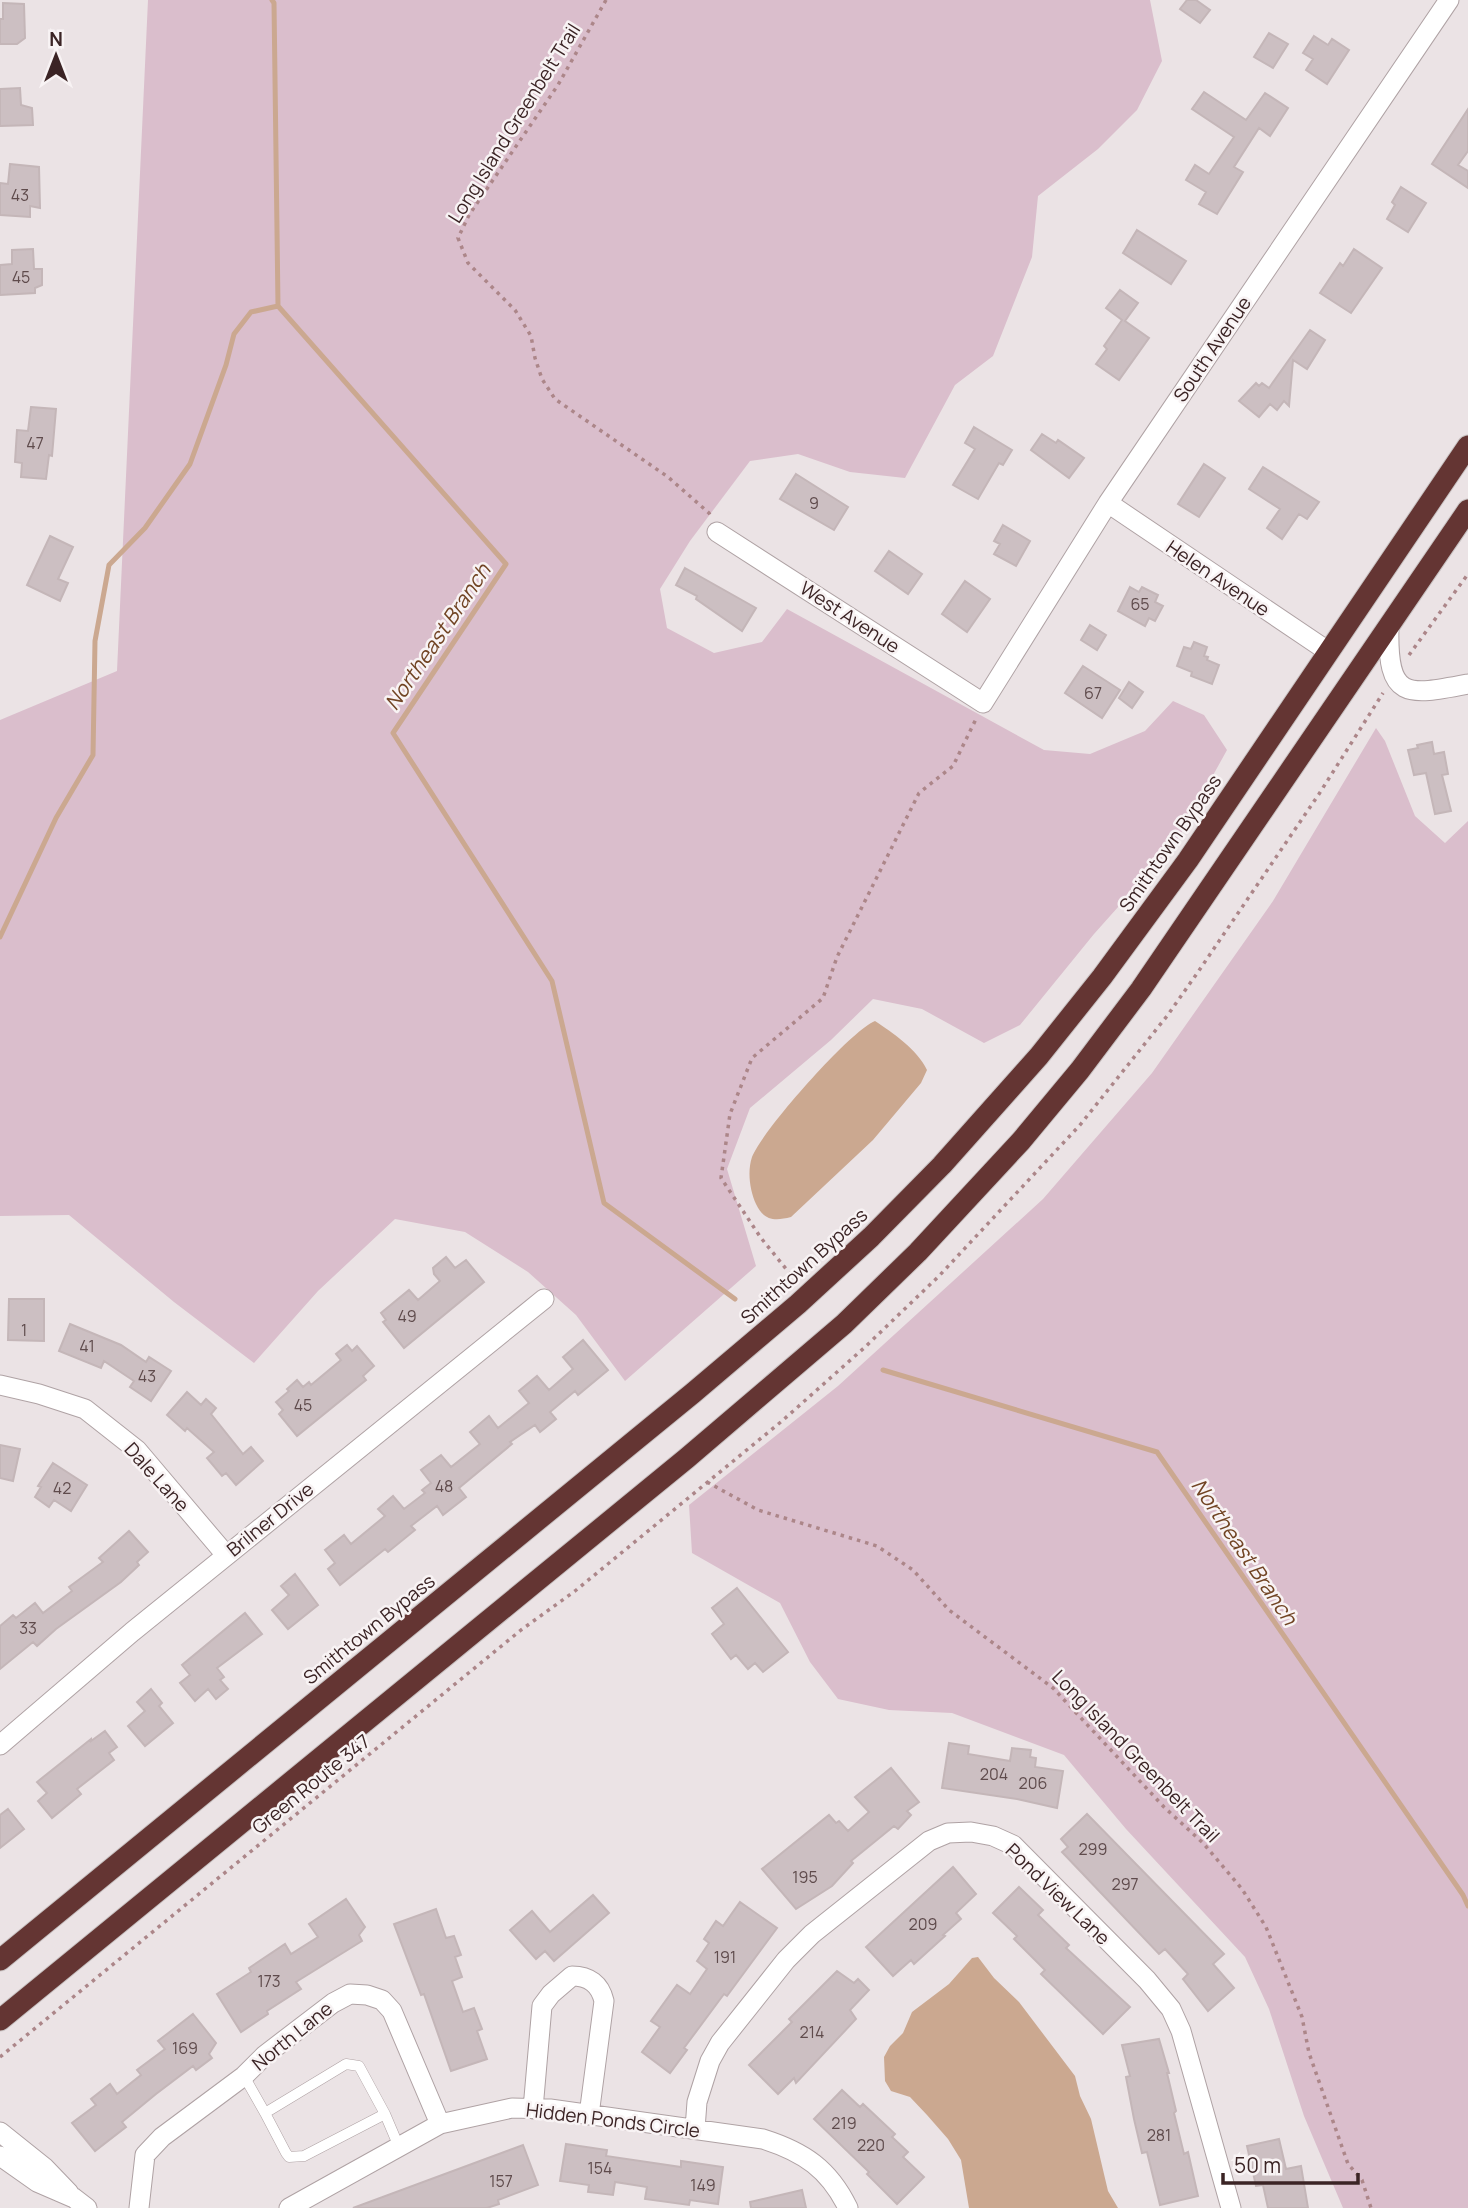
<svg xmlns="http://www.w3.org/2000/svg" width="1468" height="2208" font-family="Manrope,sans-serif">
<rect width="100%" height="100%" fill="#ebe3e5"/>
<path fill="#dabecc" d="M148,0H1150L1162,61L1137,110L1098,149L1038,196L1032,257L993,356L955,385L905,478L850,472L798,454L750,461L690,541L660,589L667,628L714,653L762,642L787,609L1044,750L1090,754L1145,731L1173,701L1204,715L1227,750L1176,842L1094,934L1020,1025L984,1043L922,1009L873,999L831,1040L750,1108L727,1169L756,1266L625,1381L576,1315L528,1272L465,1232L395,1219L318,1291L254,1363L174,1302L69,1215L0,1216V720L117,671Z
M1376,728L1385,741L1415,816L1445,843L1468,821V2208H1343L1304,2116L1269,2009L1245,1957L1126,1829L1064,1755L952,1713L889,1710L838,1699L810,1662L780,1603L692,1553L689,1505L838,1386L1043,1199L1152,1073L1273,901Z"/>
<path fill="#cba890" d="M875,1021C893,1033 917,1049 927,1070L921,1083L873,1140L791,1217C775,1221 764,1221 756,1204C750,1191 747,1172 752,1157C762,1131 850,1031 875,1021Z
M978,1957L994,1978L1019,2002L1075,2076L1080,2096L1091,2119L1108,2191L1118,2208H969L961,2160L948,2139L927,2115L910,2097L891,2091L885,2081L884,2057L890,2046L903,2033L912,2012L949,1984L972,1958Z"/>
<g fill="none" stroke-linecap="round" stroke-linejoin="round">
<path stroke="#cba890" stroke-width="5" d="M272,0L274,3L278,306L506,564L393,733L552,981L604,1203L735,1299
M0,937L56,818L93,755L95,641L109,565L145,528L190,464L226,365L234,334L251,312L278,306
M883,1370L1157,1452L1463,1895L1468,1906"/>
</g>
<path fill="#ccbfc2" stroke="#c4b6b8" stroke-width="2" d="M1187,0H1196L1210,10L1200,23L1180,9Z
M3,3L24,4L25,38L17,44H0V19H3Z
M1269,33L1288,44L1273,68L1254,57Z
M1314,36L1328,45L1332,39L1349,50L1327,84L1306,70L1313,59L1303,53Z
M20,88L21,105L32,108L33,125L0,126V89Z
M1204,92L1246,120L1265,93L1288,108L1270,136L1259,128L1234,167L1243,172L1217,214L1199,204L1206,192L1186,180L1195,165L1209,174L1234,137L1192,109Z
M1468,109V151L1458,165L1468,171V188L1432,164Z
M10,164L39,167L40,208L30,206V217L0,215V183L8,184Z
M1401,187L1426,203L1408,232L1387,219L1395,205L1392,202Z
M1137,230L1186,261L1171,284L1123,253Z
M33,249L34,269H42V285L35,288V293L0,295V265L12,264V250Z
M1354,249L1382,268L1351,313L1320,293L1340,263L1343,266Z
M1120,290L1138,303L1125,321L1149,338L1119,380L1096,364L1107,349L1104,346L1122,320L1106,308Z
M1310,330L1325,340L1307,369L1293,360L1289,406L1284,401L1277,410L1270,404L1259,417L1239,401L1256,383L1259,386L1262,383L1269,388Z
M31,407L56,409L52,456L49,455L46,479L21,477L22,463L15,462L17,430L28,431Z
M974,427L1012,450L1003,465L999,463L978,499L953,485L975,449L965,443Z
M1042,434L1056,443L1058,440L1084,458L1069,478L1031,450Z
M1204,464L1225,478L1199,517L1178,504Z
M1263,467L1319,502L1307,519L1299,514L1282,539L1267,528L1280,509L1249,489Z
M796,474L848,507L834,530L780,499Z
M1003,525L1030,541L1016,566L994,554L1000,544L994,541Z
M50,536L73,547L58,579L68,583L60,601L27,585Z
M889,551L922,574L908,594L875,571Z
M685,568L756,608L742,631L696,599L697,596L676,585Z
M965,581L990,599L967,632L942,614Z
M1130,587L1139,592L1142,587L1158,595L1155,602L1163,606L1155,621L1149,618L1145,626L1118,611Z
M1090,625L1106,635L1097,650L1081,640Z
M1194,642L1207,647L1204,656L1208,657L1207,660L1219,665L1212,684L1191,676L1192,672L1177,666L1184,647L1191,649Z
M1083,666L1120,690L1102,718L1065,693Z
M1129,682L1143,692L1132,708L1119,698Z
M1432,742L1434,754L1444,752L1448,774L1442,775L1451,811L1435,814L1426,773L1414,775L1408,750L1418,748L1417,745Z
M446,1257L455,1268L466,1260L484,1282L404,1348L383,1322L386,1320L381,1313L409,1290L418,1300L440,1281L434,1274L433,1268Z
M9,1299H44V1341L8,1340Z
M70,1324L121,1345L146,1362L149,1357L171,1371L151,1401L130,1387L134,1381L104,1361L101,1368L59,1351Z
M583,1340L608,1370L578,1395L575,1391L550,1412L556,1419L540,1432L535,1425L510,1442L512,1444L459,1488L466,1497L443,1515L437,1506L411,1526L415,1530L388,1552L385,1549L340,1585L328,1569L335,1563L325,1550L344,1535L351,1544L385,1516L378,1509L393,1496L404,1509L425,1493L422,1490L431,1483L421,1470L441,1455L451,1467L480,1444L470,1432L489,1416L498,1428L529,1403L519,1391L537,1376L549,1390L573,1369L563,1357Z
M347,1345L352,1351L357,1346L374,1366L363,1376L366,1380L297,1436L279,1414L283,1410L276,1402L289,1391L287,1389L297,1380L303,1387L309,1382L311,1385L341,1360L336,1354Z
M187,1392L201,1405L206,1399L216,1408L211,1414L243,1454L251,1447L263,1461L236,1485L226,1473L222,1476L207,1458L214,1452L187,1428L185,1431L167,1415Z
M0,1445L20,1449L13,1481L0,1478Z
M53,1463L87,1485L71,1511L54,1500L49,1507L35,1497L41,1487L38,1486Z
M129,1531L148,1552L137,1562L139,1565L121,1582L56,1629L37,1646L33,1642L0,1669V1626L13,1615L16,1618L35,1603L43,1613L72,1591L69,1587L103,1562L99,1558Z
M295,1574L318,1605L288,1629L272,1610L289,1595L281,1586Z
M737,1588L788,1652L763,1672L755,1663L748,1669L736,1655L731,1659L712,1634L724,1624L712,1608Z
M245,1613L262,1634L217,1668L224,1677L220,1680L228,1689L216,1699L208,1689L195,1701L180,1683L190,1675L182,1665Z
M151,1689L162,1703L159,1706L173,1723L145,1746L128,1726L145,1711L137,1702Z
M105,1731L117,1747L109,1753L114,1760L77,1789L81,1794L52,1818L38,1801L47,1793L37,1782L91,1739V1741Z
M949,1743L969,1746L968,1754L1010,1761L1012,1748L1031,1750L1030,1757L1036,1758L1035,1767L1063,1771L1057,1808L1017,1799L942,1788Z
M891,1768L919,1802L907,1811L911,1815L898,1829L894,1826L851,1861L853,1863L832,1886L796,1909L762,1869L829,1815L836,1823L839,1821L848,1831L869,1812L855,1797Z
M8,1809L24,1829L0,1848V1815Z
M1087,1814L1224,1954L1213,1964L1234,1988L1208,2011L1183,1979L1188,1974L1165,1949L1159,1954L1062,1852L1068,1847L1061,1839Z
M953,1867L976,1894L956,1913L961,1919L943,1935L945,1936L914,1964L911,1960L893,1976L866,1947Z
M1019,1887L1043,1910L1038,1915L1069,1945L1066,1948L1130,2007L1103,2034L1041,1974L1045,1970L1014,1939L1017,1936L993,1913Z
M593,1895L609,1913L554,1961L545,1951L536,1959L510,1930L532,1911L550,1932Z
M346,1899L365,1927L359,1935L362,1941L296,1982L301,1989L267,2011L268,2014L241,2032L217,1994L251,1972L249,1968L285,1944L291,1954L318,1937L309,1924Z
M740,1902L777,1928L727,1996L724,1994L684,2048L687,2050L670,2073L642,2052L660,2027L651,2021L677,1985L690,1994L707,1969L697,1961L709,1943L704,1939L716,1921L723,1926Z
M436,1909L446,1938L454,1936L461,1955L455,1957L462,1977L452,1981L463,2012L474,2008L482,2029L477,2031L487,2059L451,2071L424,1994L421,1995L394,1924Z
M837,1971L854,1983L858,1979L869,1990L850,2010L856,2019L796,2083L794,2078L778,2094L749,2065L792,2022L789,2019Z
M193,2014L216,2043L209,2054L212,2058L196,2070L193,2066L156,2094L122,2122L126,2127L95,2151L72,2123L96,2105L91,2099L110,2084L117,2094L141,2075L137,2070L165,2049L158,2041Z
M1159,2039L1169,2073H1167L1176,2111L1174,2113L1184,2154L1188,2152L1198,2196L1160,2205L1147,2152L1142,2153L1134,2119L1126,2077L1130,2076L1122,2045Z
M842,2090L860,2107L863,2104L895,2134L892,2137L908,2152L903,2157L924,2177L897,2204L867,2174L869,2172L814,2119Z
M1279,2139L1286,2169L1301,2166L1308,2208H1268L1263,2185L1256,2186L1247,2146Z
M566,2144L607,2150L606,2156L681,2167V2161L723,2167L718,2204L690,2200L689,2205L645,2199L647,2187L615,2182L613,2195L588,2192L589,2185L560,2181Z
M523,2145L538,2185L498,2200L499,2204L487,2208H353Z
M802,2190L806,2208H751L750,2202Z"/>
<g fill="none" stroke-linecap="round" stroke-linejoin="round">
<g stroke="#afa2a4" stroke-width="11">
<path id="lane" d="M244,2076L265,2113L346,2064L359,2066L385,2114L399,2147
M265,2113L286,2153L289,2157L304,2156L385,2114"/>
</g>
<g stroke="#afa2a4" stroke-width="21">
<path id="street" d="M1108,503L1329,652
M717,532L983,703L1108,503L1449,0
M1389,627C1387,700 1406,696 1468,684
M0,1385L39,1394L85,1409L137,1450L226,1555
M0,1745L132,1632L544,1299
M533,2109L542,2006L551,1994L572,1976C589,1976 600,1984 604,2001L589,2115
M695,2129L697,2102L710,2061L720,2043L786,1960L812,1934L929,1841L948,1833L971,1832L993,1836L1013,1845L1147,1980L1171,2009L1181,2031L1231,2208
M0,2132L45,2168L69,2193
M0,2156L37,2182L74,2198L87,2208
M139,2208L145,2155L162,2137L244,2076L265,2055L333,2003L350,1994L367,1995L382,2000L392,2011L440,2124
M289,2208L440,2124L512,2108L550,2109L763,2139C804,2152 829,2169 848,2208"/>
</g>
<g stroke="#c8c2c2" stroke-width="23">
<path id="highway" d="M0,1960L693,1393L798,1304L871,1237L942,1165L1039,1056L1102,977L1188,860L1468,446
M0,2020L687,1458L844,1324L918,1252L1021,1141L1080,1070L1141,989L1468,510"/>
</g>
<path stroke="#ac8689" stroke-width="3.5" stroke-dasharray="3.5 5" stroke-linecap="butt" d="M606,0L558,85L469,215L458,238L468,263L515,310L531,336L535,358L542,379L555,399L668,477L709,513L711,517
M1409,655L1468,574
M791,1275L761,1238L721,1178L730,1114L752,1058L823,998L837,957L919,793L953,766L976,719
M707,1482L758,1510L877,1546L913,1570L949,1610L1053,1688L1164,1807L1203,1843L1242,1889L1266,1927L1302,2017L1309,2053L1348,2164L1362,2180L1371,2208
M0,2057L521,1630L575,1591L782,1421L864,1348L939,1276L1080,1125L1167,1016L1198,972L1319,794L1383,693"/>
<use href="#lane" stroke="#fff" stroke-width="10"/>
<use href="#street" stroke="#fff" stroke-width="19"/>
<use href="#highway" stroke="#643533" stroke-width="21"/>
</g>
<g text-anchor="middle" stroke-width="5" stroke-linejoin="round" paint-order="stroke">
<g font-size="16" fill="#5f4b4c">
<text x="20" y="201">43</text>
<text x="21" y="283">45</text>
<text x="35" y="449">47</text>
<text x="814" y="509">9</text>
<text x="1140" y="610">65</text>
<text x="1093" y="699">67</text>
<text x="407" y="1322">49</text>
<text x="24" y="1336">1</text>
<text x="87" y="1352">41</text>
<text x="147" y="1382">43</text>
<text x="303" y="1411">45</text>
<text x="444" y="1492">48</text>
<text x="62" y="1494">42</text>
<text x="28" y="1634">33</text>
<text x="994" y="1780">204</text>
<text x="1033" y="1789">206</text>
<text x="1093" y="1855">299</text>
<text x="805" y="1883">195</text>
<text x="1125" y="1890">297</text>
<text x="923" y="1930">209</text>
<text x="725" y="1963">191</text>
<text x="269" y="1987">173</text>
<text x="812" y="2038">214</text>
<text x="185" y="2054">169</text>
<text x="844" y="2129">219</text>
<text x="1159" y="2141">281</text>
<text x="871" y="2151">220</text>
<text x="600" y="2174">154</text>
<text x="501" y="2187">157</text>
<text x="703" y="2191">149</text>
</g>
<g font-size="19" fill="#3b2425" stroke="#f8f3f4">
<text transform="translate(514 123) rotate(-58)" y="7">Long Island Greenbelt Trail</text>
<text transform="translate(1212 349) rotate(-56)" y="7">South Avenue</text>
<text transform="translate(1218 578) rotate(34)" y="7">Helen Avenue</text>
<text transform="translate(850 617) rotate(33)" y="7">West Avenue</text>
<text transform="translate(1170 843) rotate(-55)" y="7">Smithtown Bypass</text>
<text transform="translate(804 1266) rotate(-42)" y="7">Smithtown Bypass</text>
<text transform="translate(157 1477) rotate(48)" y="7">Dale Lane</text>
<text transform="translate(270 1519) rotate(-39)" y="7">Brilner Drive</text>
<text transform="translate(369 1629) rotate(-39)" y="7">Smithtown Bypass</text>
<text transform="translate(1136 1756) rotate(46)" y="7">Long Island Greenbelt Trail</text>
<text transform="translate(311 1784) rotate(-39)" y="7">Green Route 347</text>
<text transform="translate(1058 1894) rotate(44)" y="7">Pond View Lane</text>
<text transform="translate(292 2036) rotate(-39)" y="7">North Lane</text>
<text transform="translate(613 2120) rotate(7)" y="7">Hidden Ponds Circle</text>
</g>
<g font-size="21" font-style="italic" fill="#714424" stroke="#f8f3f4">
<text transform="translate(438 637) rotate(-56)" y="7">Northeast Branch</text>
<text transform="translate(1244 1552) rotate(56)" y="7">Northeast Branch</text>
</g>
</g>
<g transform="translate(56 56)" stroke="#f8f3f4" stroke-width="5" paint-order="stroke">
<path d="M0-5L12 26L0 18L-12 26Z" fill="#3b2425"/>
<text y="-10" font-size="19" font-weight="bold" text-anchor="middle" fill="#3b2425">N</text>
</g>
<path d="M1223 2173v10h135v-10" fill="none" stroke="#3b2425" stroke-width="3.5"/>
<text x="1234" y="2173" font-size="21" fill="#3b2425" stroke="#f8f3f4" stroke-width="5" paint-order="stroke">50 m</text>
</svg>
